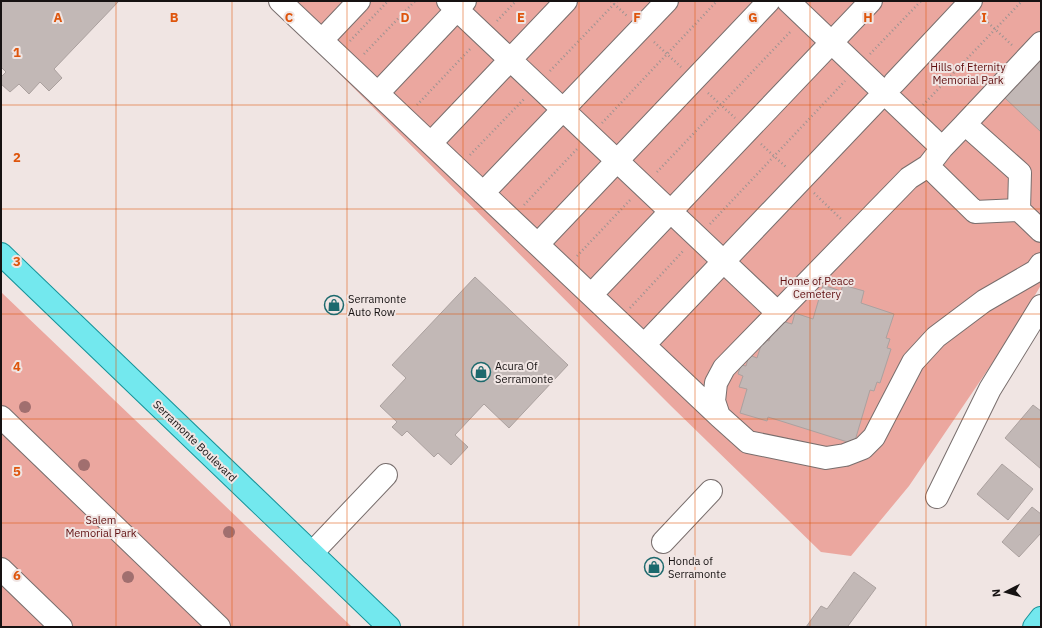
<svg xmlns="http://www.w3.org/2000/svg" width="1042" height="628" font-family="'IBM Plex Sans',sans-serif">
<rect width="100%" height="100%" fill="#f0e5e3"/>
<path fill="#eba79f" d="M267,1H1041V285L1014,331L909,486L851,556L821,552L671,406Z
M1,292L352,627H1Z"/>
<path fill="#c2b8b6" stroke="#aba19f" d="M1,1H119L54,69L62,78L49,91L40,82L29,94L19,84L10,92L1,84V77L6,72L1,67Z
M1041,60V132L1005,98Z
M475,277L568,365L509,428L484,404L455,435L468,447L451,465L438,453L434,457L407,431L402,436L392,427L397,422L380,406L406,378L392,365Z
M823,285L841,291L843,285L864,291L861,303L894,314L886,338L890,339L887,348L891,349L880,383L877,382L874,391L870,390L854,444L768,417L767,421L740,413L747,389L739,387L743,376L738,374L741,365L746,366L749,355L757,358L763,339L769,341L772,330L777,331L781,321L792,324L795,313L813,319Z
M1033,405L1041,411V469L1005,438Z
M1002,464L1033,489L1008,520L977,494Z
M1032,507L1041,514V533L1019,557L1002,542Z
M854,572L876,588L848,626L850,627H806L821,606L827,609Z"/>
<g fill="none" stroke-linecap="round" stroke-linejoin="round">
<g stroke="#786e6d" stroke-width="24">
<path id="minor" d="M280,1L719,416
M448,1L778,313
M788,1L942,148
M322,40L359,1
M894,83L971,1
M378,93L465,1
M965,124L1041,43
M431,143L566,1
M928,166L909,178L724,368L716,383L714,401L719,416L748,442L826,458L845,455L863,448L874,437L913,362L936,337L984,301L1036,271L1041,264
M483,193L667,1
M1019,210L1020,173L965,124L942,148L928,166L975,212L1019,210L1041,231
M538,244L769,1
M591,295L871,1
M644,345L884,93
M1,417L219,627
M937,497L990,389L1041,306
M663,542L711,491
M312,553L386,475
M1,569L61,627"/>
</g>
<g stroke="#169399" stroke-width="24">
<path id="major" d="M1,254L389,627
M1034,627L1041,618"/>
</g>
<path stroke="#9c9392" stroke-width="2.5" stroke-dasharray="1 3" stroke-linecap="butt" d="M611,1L627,16
M982,17L1013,46
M497,21L516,1
M350,41L388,1
M654,42L681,67
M364,54L415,1
M870,54L921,1
M550,71L617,1
M708,93L735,118
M417,105L471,48
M923,105L1022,1
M602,123L717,1
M761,144L787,168
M470,155L525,98
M657,172L791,31
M814,193L842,220
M524,205L577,149
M710,224L845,81
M577,256L631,199
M630,308L684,250"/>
<use href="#minor" stroke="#fff" stroke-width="22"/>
<use href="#major" stroke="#73e8ee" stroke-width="22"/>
</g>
<g fill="#a16f6f">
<circle cx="25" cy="407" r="6"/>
<circle cx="84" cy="465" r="6"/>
<circle cx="229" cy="532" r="6"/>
<circle cx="128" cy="577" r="6"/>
</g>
<path fill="none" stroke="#de550c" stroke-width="1" stroke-opacity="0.55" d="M116,1V627M232,1V627M347,1V627M463,1V627M579,1V627M695,1V627M810,1V627M926,1V627M1,105H1041M1,209H1041M1,314H1041M1,419H1041M1,523H1041"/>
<defs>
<g id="shop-ring" transform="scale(1)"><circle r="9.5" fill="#f0e5e3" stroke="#1c696d" stroke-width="1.5"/><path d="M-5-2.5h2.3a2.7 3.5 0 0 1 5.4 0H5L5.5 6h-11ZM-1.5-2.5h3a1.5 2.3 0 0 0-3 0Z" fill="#1c696d"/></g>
</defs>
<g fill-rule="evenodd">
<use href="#shop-ring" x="334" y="305"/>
<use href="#shop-ring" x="481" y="372"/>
<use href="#shop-ring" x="654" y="567"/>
</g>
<g text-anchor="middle" stroke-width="4" stroke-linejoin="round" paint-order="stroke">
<g font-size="11" fill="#600f10" stroke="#f0e5e3">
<text x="968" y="71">Hills of Eternity<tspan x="968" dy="13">Memorial Park</tspan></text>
<text x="817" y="285">Home of Peace<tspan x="817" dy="13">Cemetery</tspan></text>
<text x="101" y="524">Salem<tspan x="101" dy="13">Memorial Park</tspan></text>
</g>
<g font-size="11" fill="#161212" stroke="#f0e5e3" text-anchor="start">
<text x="348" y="303">Serramonte<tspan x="348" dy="13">Auto Row</tspan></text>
<text x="495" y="370">Acura Of<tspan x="495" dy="13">Serramonte</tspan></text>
<text x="668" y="565">Honda of<tspan x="668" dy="13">Serramonte</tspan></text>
</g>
<g font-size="11" fill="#161212" stroke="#f0e5e3">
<text transform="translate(195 441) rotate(44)" y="4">Serramonte Boulevard</text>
</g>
</g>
<g font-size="13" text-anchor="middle" font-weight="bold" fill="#de550c" stroke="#f0e5e3" stroke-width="4" stroke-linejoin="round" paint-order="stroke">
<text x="58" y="22">A</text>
<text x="174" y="22">B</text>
<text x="289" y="22">C</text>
<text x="405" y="22">D</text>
<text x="521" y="22">E</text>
<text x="637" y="22">F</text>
<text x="753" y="22">G</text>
<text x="868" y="22">H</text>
<text x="984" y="22">I</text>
<text x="17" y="57">1</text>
<text x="17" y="162">2</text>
<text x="17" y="266">3</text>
<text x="17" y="371">4</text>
<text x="17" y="476">5</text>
<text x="17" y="580">6</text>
</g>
<rect width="1042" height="628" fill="none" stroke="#161212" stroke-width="4"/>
<g transform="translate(1006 592) rotate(264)" stroke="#f0e5e3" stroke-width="3" paint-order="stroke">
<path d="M0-3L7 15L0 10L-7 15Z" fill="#161212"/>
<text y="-6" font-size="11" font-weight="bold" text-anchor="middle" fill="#161212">N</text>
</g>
</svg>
